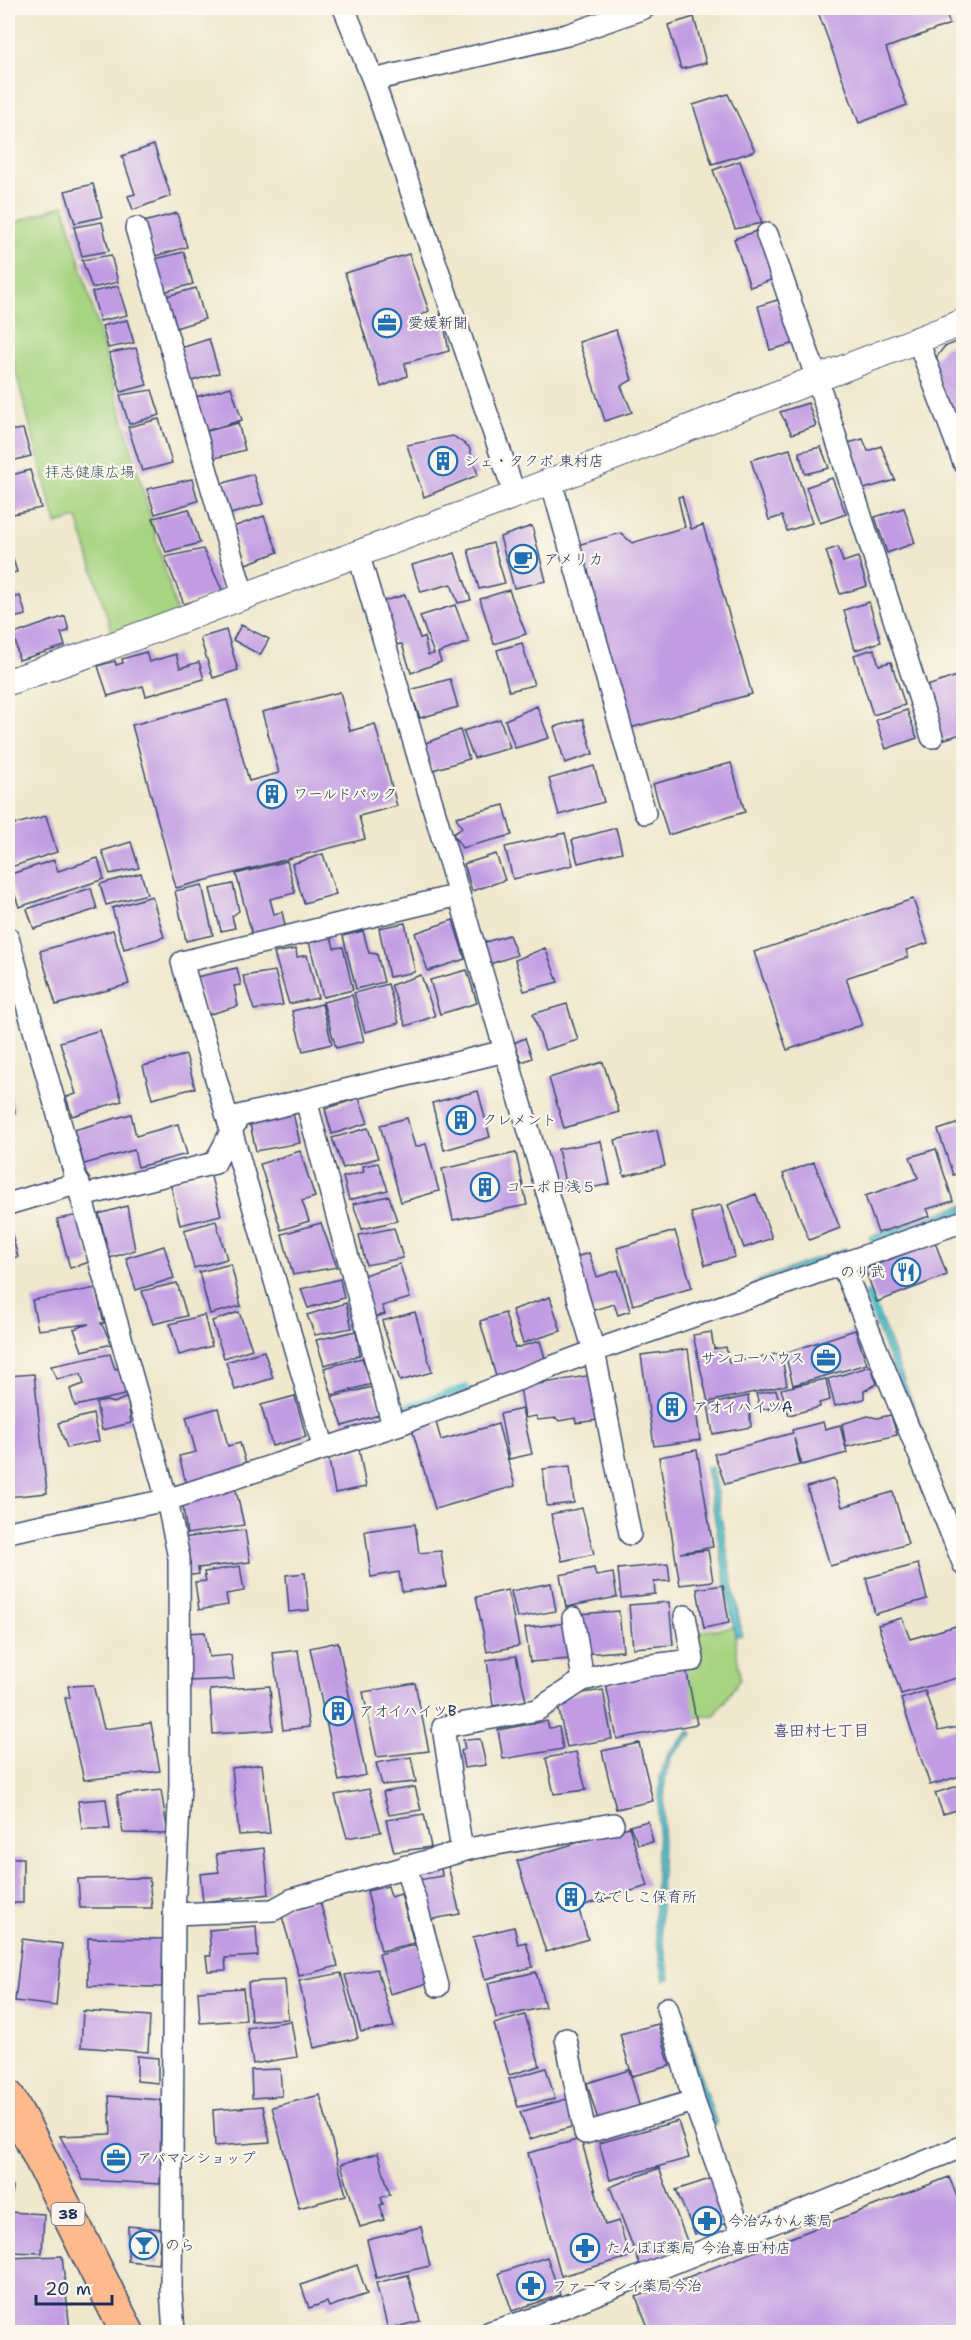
<svg xmlns="http://www.w3.org/2000/svg" width="971" height="2340" font-family="'Shantell Sans','Klee One',sans-serif">
<rect width="100%" height="100%" fill="#fbf7ec"/>
<filter id="ink" filterUnits="userSpaceOnUse"><feTurbulence type="fractalNoise" baseFrequency=".0167" numOctaves="2"/><feDisplacementMap in="SourceGraphic" scale="12" xChannelSelector="R" yChannelSelector="G"/><feConvolveMatrix kernelMatrix="1 2 1 2 8 2 1 2 1" color-interpolation-filters="sRGB"/></filter>
<filter id="wash" filterUnits="userSpaceOnUse"><feTurbulence type="fractalNoise" baseFrequency=".008" numOctaves="4" result="noise"/><feDisplacementMap in="SourceGraphic" scale="24" xChannelSelector="R" yChannelSelector="G"/><feGaussianBlur stdDeviation="1.35" result="paint"/><feColorMatrix in="noise" values="0 0 0 0 0 0 0 0 0 0 0 0 0 0 0 0 0 1.4 0 .05"/><feComposite in="paint" operator="in"/></filter>
<g filter="url(#wash)">
<rect width="100%" height="100%" fill="#efe8cd"/>
<path fill="#a7d481" stroke="#618270" stroke-width="1.5" d="M64,205L178,617L115,642L77,518L56,524L8,342V225Z
M734,1627L740,1679L715,1715L691,1718L683,1659L697,1632Z"/>
<path fill="#4fbec6" stroke="#357692" stroke-width="1.5" d="M963,1205V1213L872,1245L870,1237Z
M845,1248L848,1255L754,1289L753,1282Z
M876,1306L928,1445L923,1447L870,1309Z
M712,1466L742,1635L735,1636L706,1467Z
M690,1730L693,1734L671,1757L665,1777L660,1927L670,1978L664,1980L654,1926L660,1777L668,1754Z
M678,1995L697,2066L717,2124L712,2126L692,2069L672,1997Z"/>
<g fill="none" stroke-linecap="round" stroke-linejoin="round">
<path stroke="#4fbec6" stroke-width="8" d="M868,1295L876,1316
M404,1408L466,1388"/>
</g>
<g id="blocks">
<path fill="#c19ce3" d="M831,8H944L950,24L886,48L907,105L859,123L818,12Z
M694,17L706,63L681,69L668,25Z
M728,94L755,151L712,164L693,105Z
M154,145L171,196L133,210L128,196L135,194L122,156Z
M740,161L762,223L735,229L713,170Z
M93,184L102,217L75,223L65,191Z
M177,213L187,247L155,256L144,222Z
M102,222L109,251L82,256L74,227Z
M757,231L777,278L750,287L734,239Z
M184,252L193,284L163,292L155,259Z
M409,254L429,311L412,320L416,326L442,314L449,351L405,363L407,376L381,387L345,273Z
M111,255L118,282L92,288L82,260Z
M118,286L127,315L100,321L92,292Z
M196,288L205,319L172,329L163,297Z
M784,298L799,342L770,350L758,306Z
M127,320L134,343L108,348L102,326Z
M616,330L632,380L621,386L632,412L605,421L579,342Z
M209,339L219,373L185,383L175,350Z
M964,339V407L951,412L932,363L944,347Z
M136,348L147,385L121,392L109,353Z
M231,387L242,420L199,433L189,399Z
M152,390L160,415L129,424L120,395Z
M808,403L816,426L792,434L780,412Z
M159,419L172,463L142,471L128,427Z
M238,423L245,450L207,460L200,433Z
M23,429L31,456L8,462V431Z
M453,436L469,447L478,475L424,497L407,445Z
M863,439L868,451L881,446L895,480L864,489L848,443Z
M821,447L829,468L805,474L799,452Z
M790,449L812,523L787,531L782,516L769,520L751,460Z
M30,470L41,508L8,515V476Z
M253,474L263,504L228,515L218,485Z
M832,478L846,514L820,523L806,487Z
M192,479L198,501L155,514L147,489Z
M682,496L691,529L703,525L752,694L623,730L570,547L621,533L632,543L685,527L678,497Z
M904,508L915,543L887,553L875,517Z
M189,509L200,543L166,552L153,518Z
M264,516L278,552L246,564L233,527Z
M532,526L546,581L514,588L500,537Z
M8,543L17,572L8,574Z
M493,543L505,583L479,589L468,550Z
M838,547L843,562L858,557L867,586L840,594L826,551Z
M203,549L223,592L184,604L165,557Z
M455,553L471,600L458,603L451,584L421,592L412,565Z
M509,590L526,634L494,644L480,599Z
M405,595L420,638L424,637L428,655L434,654L420,616L455,605L469,642L438,653L441,662L411,673L402,644L394,645L380,602Z
M20,596L26,615L8,619V599Z
M869,602L881,642L855,650L844,610Z
M65,616L69,631L61,633L65,646L19,660L14,634Z
M241,625L269,639L260,655L233,640Z
M226,630L238,670L213,678L200,638Z
M522,643L534,685L509,691L497,650Z
M874,649L879,665L891,662L905,705L873,715L854,655Z
M146,652L149,662L176,654L180,668L199,662L204,679L146,696L143,686L108,696L98,666L115,661L116,665L123,663L122,659Z
M963,674L964,733L942,740L924,687Z
M450,679L458,707L420,718L410,690Z
M340,692L350,731L375,724L397,806L359,816L365,839L176,888L132,725L227,700L249,781L279,773L262,712Z
M537,706L549,738L515,748L505,720Z
M907,710L917,738L886,749L876,720Z
M500,719L510,748L474,758L463,731Z
M583,719L593,754L565,763L554,727Z
M460,730L469,759L433,770L423,744Z
M731,763L745,812L668,835L653,784Z
M594,766L604,802L559,815L549,779Z
M504,805L512,835L462,848L453,834L462,828L456,817Z
M46,816L57,852L8,868V826Z
M616,828L622,852L578,863L572,840Z
M565,833L573,865L513,879L505,847Z
M131,842L139,868L110,874L102,851Z
M323,854L336,894L304,903L292,864Z
M496,854L505,880L472,891L464,864Z
M98,858L104,879L19,907L8,875L54,860L58,871Z
M287,861L295,893L270,899L274,914L282,912L286,930L253,938L236,874Z
M141,873L147,894L106,905L100,884Z
M233,884L239,911L232,916L235,928L221,931L210,889Z
M202,885L213,935L186,941L175,891Z
M91,888L97,909L34,929L27,909Z
M152,896L164,937L124,949L112,908Z
M913,899L928,943L906,950L908,957L846,978L862,1025L787,1050L754,952Z
M453,920L465,959L428,971L415,933Z
M405,923L415,972L389,977L379,928Z
M113,930L129,984L56,1005L40,951Z
M363,931L369,953L377,954L384,982L356,989L343,936Z
M509,935L517,955L487,965L479,944Z
M331,936L334,948L343,947L353,990L323,997L308,938Z
M545,948L558,982L524,991L515,960Z
M296,949L297,957L307,955L318,998L289,1004L274,953Z
M237,968L241,985L234,986L238,1006L207,1015L196,977Z
M467,970L477,1003L440,1014L430,980Z
M275,971L283,1005L254,1010L243,976Z
M421,975L435,1016L406,1026L391,985Z
M388,984L399,1023L365,1032L354,993Z
M352,995L364,1041L336,1048L323,1002Z
M322,1004L332,1044L303,1051L292,1011Z
M567,1004L578,1040L545,1050L533,1014Z
M100,1030L122,1101L72,1116L66,1097L76,1094L60,1042Z
M525,1038L532,1058L522,1062L514,1043Z
M186,1055L195,1088L152,1099L143,1066Z
M603,1062L619,1112L564,1128L549,1078Z
M8,1087L15,1112L8,1114Z
M478,1091L490,1137L444,1150L432,1103Z
M359,1098L368,1123L332,1134L325,1109Z
M293,1113L300,1143L256,1151L249,1120Z
M131,1114L136,1136L178,1124L187,1154L138,1167L134,1150L84,1164L74,1130Z
M407,1118L415,1147L426,1144L439,1191L401,1202L380,1125Z
M962,1122L964,1172L953,1175L938,1130Z
M368,1128L378,1158L343,1168L332,1138Z
M657,1130L665,1166L624,1176L615,1140Z
M601,1141L610,1184L567,1193L558,1149Z
M936,1149L953,1201L927,1209L930,1216L878,1233L865,1196L918,1178L910,1157Z
M300,1151L315,1197L302,1201L309,1221L281,1230L260,1164Z
M516,1153L527,1205L453,1220L442,1169Z
M814,1162L840,1228L809,1240L783,1174Z
M378,1163L388,1190L349,1200L343,1177L364,1172L363,1166Z
M210,1173L221,1215L180,1225L170,1182Z
M756,1194L772,1238L744,1248L728,1205Z
M389,1196L397,1221L362,1229L353,1204Z
M721,1205L735,1257L705,1265L691,1213Z
M127,1206L135,1250L110,1258L99,1214Z
M79,1215L90,1262L70,1268L57,1219Z
M216,1221L227,1259L194,1268L184,1230Z
M321,1223L337,1267L293,1275L282,1234Z
M394,1228L403,1258L366,1265L359,1235Z
M675,1231L692,1288L633,1305L617,1248Z
M12,1235L18,1257L8,1258V1236Z
M935,1242L947,1275L877,1302L865,1269Z
M164,1246L174,1278L136,1290L126,1258Z
M589,1253L597,1277L618,1270L630,1311L618,1315L614,1304L585,1313L569,1259Z
M231,1264L241,1306L210,1314L199,1272Z
M400,1264L410,1298L382,1306L385,1314L373,1318L360,1276Z
M340,1279L344,1298L308,1308L301,1289Z
M177,1283L187,1316L153,1324L142,1291Z
M96,1288L104,1323H101L112,1344L82,1351L74,1329L89,1324L38,1330L32,1300Z
M550,1297L561,1331L523,1343L512,1310Z
M346,1303L352,1328L315,1335L307,1315Z
M239,1312L252,1349L224,1358L212,1321Z
M415,1312L432,1372L400,1381L382,1321Z
M505,1313L515,1348L540,1341L547,1365L497,1380L480,1321Z
M204,1315L212,1346L179,1355L170,1324Z
M855,1330L867,1364L793,1385L785,1353Z
M356,1331L360,1355L324,1365L316,1340Z
M711,1332L714,1349L726,1347L729,1363L781,1353L787,1385L708,1402L693,1335Z
M688,1349L700,1440L654,1446L641,1355Z
M264,1351L273,1378L235,1390L226,1362Z
M110,1354L115,1369L122,1367L129,1394L75,1406L70,1389L84,1384L81,1374L57,1379L51,1366Z
M362,1358L372,1384L332,1395L324,1368Z
M871,1366L877,1384L864,1391V1399L835,1406L828,1379Z
M34,1374L47,1493L8,1497V1376Z
M598,1374L605,1419L576,1423L575,1418L559,1421L556,1418L538,1420L536,1416L525,1418L520,1387Z
M826,1379L830,1400L819,1403L820,1407L789,1415L781,1389Z
M372,1387L382,1414L343,1426L332,1397Z
M776,1390L781,1406L771,1411L769,1408L761,1410L756,1394Z
M295,1396L306,1437L272,1446L261,1405Z
M748,1396L751,1427L713,1434L708,1405Z
M127,1397L131,1423L102,1430L96,1403L106,1401L114,1403Z
M218,1408L228,1446L240,1443L247,1467L186,1483L179,1456L196,1452L186,1417Z
M522,1409L532,1454L509,1459L500,1414Z
M93,1414L99,1441L67,1448L58,1423Z
M434,1415L441,1440L498,1424L515,1486L435,1509L410,1422Z
M891,1415L897,1435L846,1447L842,1424L868,1416L877,1418Z
M823,1422L825,1429L840,1425L847,1453L802,1465L794,1438L800,1465L725,1484L714,1454L793,1433L792,1430Z
M359,1449L366,1487L335,1493L328,1455Z
M697,1450L713,1547L680,1553L708,1550L713,1581L680,1585L659,1457Z
M570,1466L574,1503L547,1506L543,1469Z
M834,1479L842,1507L893,1492L908,1544L830,1566L807,1487Z
M235,1486L244,1525L187,1534L182,1499Z
M582,1508L594,1554L562,1561L551,1514Z
M415,1524L419,1553L441,1551L446,1586L402,1592L399,1572L371,1577L365,1531Z
M245,1530L250,1562L198,1568L199,1574L186,1576L182,1538Z
M668,1564L670,1581L654,1582L655,1594L621,1598L618,1569Z
M918,1564L927,1599L875,1614L866,1578Z
M240,1566L244,1591L226,1594L228,1605L199,1610L195,1582L206,1581L204,1572Z
M594,1568L596,1576L613,1573L617,1597L566,1607L560,1575Z
M305,1573L309,1610L289,1612L286,1575Z
M551,1583L556,1611L517,1618L511,1591Z
M723,1585L729,1623L704,1628L697,1589Z
M508,1590L519,1646L487,1652L476,1597Z
M669,1602L673,1645L633,1648L629,1605Z
M619,1611L623,1651L583,1654L579,1614Z
M902,1618L910,1639L956,1626L964,1641V1676L901,1694L878,1625Z
M566,1623L571,1659L530,1662L525,1628Z
M205,1632L209,1657L231,1655L234,1679L189,1681L184,1633Z
M338,1642L366,1775L339,1781L310,1648Z
M298,1650L309,1727L283,1730L273,1653Z
M516,1656L526,1701L493,1706L487,1660Z
M686,1668L697,1724L617,1739L606,1684Z
M415,1683L429,1751L377,1757L363,1692Z
M93,1685L104,1729L151,1723L160,1771L84,1780L65,1698H70L68,1686Z
M270,1686L273,1730L213,1734L210,1690Z
M603,1690L612,1739L567,1747L556,1697Z
M925,1691L938,1731L964,1726V1775L930,1785L901,1699Z
M547,1721L549,1728L559,1727L563,1749L503,1759L498,1730Z
M480,1739L486,1765L464,1768L461,1751L465,1749L463,1740Z
M639,1743L653,1801L616,1809L602,1751Z
M576,1752L586,1790L554,1794L546,1758Z
M411,1757L416,1782L382,1785L376,1763Z
M262,1764L270,1833L239,1835L232,1768Z
M964,1784V1808L943,1814L935,1793Z
M415,1787L421,1810L389,1815L383,1792Z
M369,1789L381,1832L347,1838L335,1795Z
M161,1790L168,1834L123,1833L117,1795Z
M106,1799L110,1829H82L78,1801Z
M424,1814L431,1847L394,1852L386,1820Z
M648,1821L653,1842L638,1844L630,1826Z
M629,1827L648,1886L578,1907L588,1939L546,1952L517,1861Z
M264,1848L269,1894L203,1902L200,1874L219,1872L216,1854Z
M8,1858H23V1903H8Z
M448,1866L460,1914L428,1920L418,1880L442,1876L441,1867Z
M149,1878L152,1908H80L78,1879Z
M388,1886L391,1897L401,1894L414,1943L381,1951L367,1891Z
M319,1898L338,1966L299,1976L280,1909Z
M256,1926L258,1956L225,1958L226,1970L208,1971L206,1956H211L209,1930Z
M514,1927L518,1944L526,1942L533,1967L485,1979L473,1937Z
M88,1938L163,1939L162,1987L88,1986Z
M22,1939L62,1944L56,2006L15,2001Z
M418,1944L429,1983L390,1994L379,1954Z
M377,1969L394,2027L361,2032L345,1975Z
M536,1972L545,2007L496,2018L488,1983Z
M341,1973L358,2038L314,2048L299,1981Z
M285,1980L288,2019L251,2021L248,1982Z
M243,1988L246,2020L200,2023L198,1991Z
M83,2011L150,2016L148,2052L81,2047Z
M525,2015L540,2066L509,2075L494,2024Z
M291,2021L297,2057L253,2064L247,2028Z
M658,2024L670,2066L632,2076L620,2034Z
M137,2056L158,2058V2083L137,2081Z
M546,2068L555,2099L518,2107L509,2079Z
M280,2069L282,2096L252,2098L251,2070Z
M629,2070L640,2108L598,2120L587,2083Z
M320,2095L346,2195L299,2208L272,2107Z
M109,2096L161,2100L160,2184L83,2180L60,2136L111,2134Z
M567,2099L575,2126L530,2139L520,2112Z
M263,2106L270,2142L215,2146L213,2110Z
M678,2121L689,2158L610,2180L599,2143Z
M581,2139L605,2225L619,2221L629,2257L561,2276L528,2153Z
M378,2153L390,2195L381,2197L383,2204L380,2205L384,2220L360,2227L341,2164Z
M659,2168L689,2246L640,2265L610,2187Z
M8,2177L13,2189L10,2201H8Z
M949,2177L964,2214V2332H650L636,2297Z
M713,2178L730,2222L695,2234L676,2190Z
M8,2212L44,2214L42,2253L8,2252Z
M128,2226L161,2229L158,2264L128,2261Z
M421,2227L430,2266L376,2278L367,2240Z
M62,2256L70,2331L8,2332V2258Z
M547,2257L560,2295L512,2311L499,2273Z
M357,2265L367,2294L329,2307L327,2302L309,2308L301,2285Z
M408,2275L420,2321L388,2329L376,2283Z"/>
</g>
</g>
<g filter="url(#ink)">
<use href="#blocks" fill-opacity="0" stroke="#3b4b6f" stroke-width="1.5"/>
<g fill="none" stroke-linecap="round" stroke-linejoin="round">
<g stroke="#3b4b6f" stroke-width="24">
<path id="minor" d="M344,8L373,80L515,495
M373,80L567,35L644,8
M136,228L243,595
M767,234L817,379L932,737
M918,341L964,463
M551,481L645,813
M358,553L594,1351L630,1534
M8,938L167,1500L179,1558L180,1784L174,1914L171,2291L174,2332
M306,1100L393,1426
M82,1196L215,1163L239,1116L505,1051
M8,1204L79,1183
M842,1264L964,1565
M324,1449L182,962L459,895
M8,1532L167,1500L400,1424L594,1351L964,1221
M573,1618L583,1680
M462,1851L443,1727L537,1710L583,1680L636,1667L693,1660L685,1616
M406,1866L438,1986
M174,1914L273,1910L293,1899L473,1848L613,1824
M667,2008L694,2101
M566,2039L585,2133L694,2101L742,2235
M490,2332L539,2317L964,2146"/>
</g>
<g stroke="#3b4b6f" stroke-width="28">
<path id="tertiary" d="M8,682L92,653L515,495L964,322"/>
</g>
<g stroke="#3b4b6f" stroke-width="36">
<path id="primary" d="M8,2097L29,2135L127,2332"/>
</g>
<use href="#minor" stroke="#fff" stroke-width="21"/>
<use href="#tertiary" stroke="#fff" stroke-width="26"/>
<use href="#primary" stroke="#fcba8d" stroke-width="33"/>
</g>
</g>
<defs>
<g id="office-ring" transform="scale(1.5)"><circle r="9.5" fill="#fbf7ec" stroke="#1f6fb2" stroke-width="1.5"/><path d="M-6-3h4V-5.5h4V-3h4V5H-6ZM-1-4.5V-3h2v-1.5ZM-6 0V1H6V0Z" fill="#1f6fb2"/></g>
<g id="building-ring" transform="scale(1.5)"><circle r="9.5" fill="#fbf7ec" stroke="#1f6fb2" stroke-width="1.5"/><path d="M-4-6H4V6H1V3H-1V6H-4ZM-2.5-4.3h1.7v1.8h-1.7ZM.8-4.3h1.7v1.8H.8ZM-2.5-1h1.7V.8h-1.7ZM.8-1h1.7V.8H.8Z" fill="#1f6fb2"/></g>
<g id="cafe-ring" transform="scale(1.5)"><circle r="9.5" fill="#fbf7ec" stroke="#1f6fb2" stroke-width="1.5"/><path d="M-5.5-4.5H6V0H3Q3 3.5 0 3.5H-2.5Q-5.5 3.5-5.5 0ZM3-3.2v2h1.7v-2ZM-6 4.5H4V6H-6Z" fill="#1f6fb2"/></g>
<g id="restaurant-ring" transform="scale(1.5)"><circle r="9.5" fill="#fbf7ec" stroke="#1f6fb2" stroke-width="1.5"/><path d="M-5-6h1v4h1v-4h1v4h1v-4h1v5L-1.5 .5V6h-2V.5L-5-1ZM5-6V6H3V1.5H1.5Q1.5-4 5-6Z" fill="#1f6fb2"/></g>
<g id="pharmacy-ring" transform="scale(1.5)"><circle r="9.5" fill="#fbf7ec" stroke="#1f6fb2" stroke-width="1.5"/><path d="M-2-6h4v4h4v4h-4v4h-4v-4h-4v-4h4Z" fill="#1f6fb2"/></g>
<g id="bar-ring" transform="scale(1.5)"><circle r="9.5" fill="#fbf7ec" stroke="#1f6fb2" stroke-width="1.5"/><path d="M-6-5H6L.8 .8V4.5H3.5V6h-7V4.5H-.8V.8Z" fill="#1f6fb2"/></g>
</defs>
<g fill-rule="evenodd">
<use href="#office-ring" x="387" y="323"/>
<use href="#building-ring" x="443" y="461"/>
<use href="#cafe-ring" x="523" y="559"/>
<use href="#building-ring" x="272" y="794"/>
<use href="#building-ring" x="461" y="1120"/>
<use href="#building-ring" x="485" y="1187"/>
<use href="#restaurant-ring" x="906" y="1272"/>
<use href="#office-ring" x="826" y="1358"/>
<use href="#building-ring" x="672" y="1407"/>
<use href="#building-ring" x="338" y="1711"/>
<use href="#building-ring" x="571" y="1897"/>
<use href="#office-ring" x="116" y="2158"/>
<use href="#pharmacy-ring" x="707" y="2221"/>
<use href="#bar-ring" x="144" y="2245"/>
<use href="#pharmacy-ring" x="585" y="2248"/>
<use href="#pharmacy-ring" x="531" y="2286"/>
</g>
<g text-anchor="middle" stroke-width="4.5" stroke-linejoin="round" paint-order="stroke">
<rect fill="#fbf7ec" stroke="#5e6b89" stroke-width="1.5" x="51.5" y="2203" width="33" height="22" rx="4.5"/>
<g font-size="14" font-weight="bold" fill="#1b2f5e">
<text x="68" y="2219">38</text>
</g>
<g font-size="15" fill="#1b2f5e" stroke="#fbf7ec" text-anchor="start">
<text x="408" y="328">愛媛新聞</text>
<text x="464" y="466">シェ・タクボ 東村店</text>
<text x="544" y="564">アメリカ</text>
<text x="293" y="799">ワールドパック</text>
<text x="482" y="1125">クレメント</text>
<text x="506" y="1192">コーポ日浅５</text>
<text x="885" y="1277" text-anchor="end">のり武</text>
<text x="805" y="1363" text-anchor="end">サンコーハウス</text>
<text x="693" y="1412">アオイハイツA</text>
<text x="359" y="1716">アオイハイツB</text>
<text x="592" y="1902">なでしこ保育所</text>
<text x="137" y="2163">アパマンショップ</text>
<text x="728" y="2226">今治みかん薬局</text>
<text x="165" y="2250">のら</text>
<text x="606" y="2253">たんぽぽ薬局 今治喜田村店</text>
<text x="552" y="2291">ファーマシイ薬局今治</text>
</g>
<g font-size="15" fill="#3e5867" stroke="#fbf7ec">
<text x="90" y="477">拝志健康広場</text>
</g>
<g font-size="16" font-weight="bold" fill="#55558d" stroke="#fbf7ec">
<text x="821" y="1736">喜田村七丁目</text>
</g>
</g>
<rect width="971" height="2340" fill="none" stroke="#fbf7ec" stroke-width="30"/>
<path d="M36 2295v9h76v-9" fill="none" stroke="#1b2f5e" stroke-width="3"/>
<text x="45" y="2295" font-size="18" fill="#1b2f5e" stroke="#fbf7ec" stroke-width="4.5" paint-order="stroke">20 m</text>
</svg>
